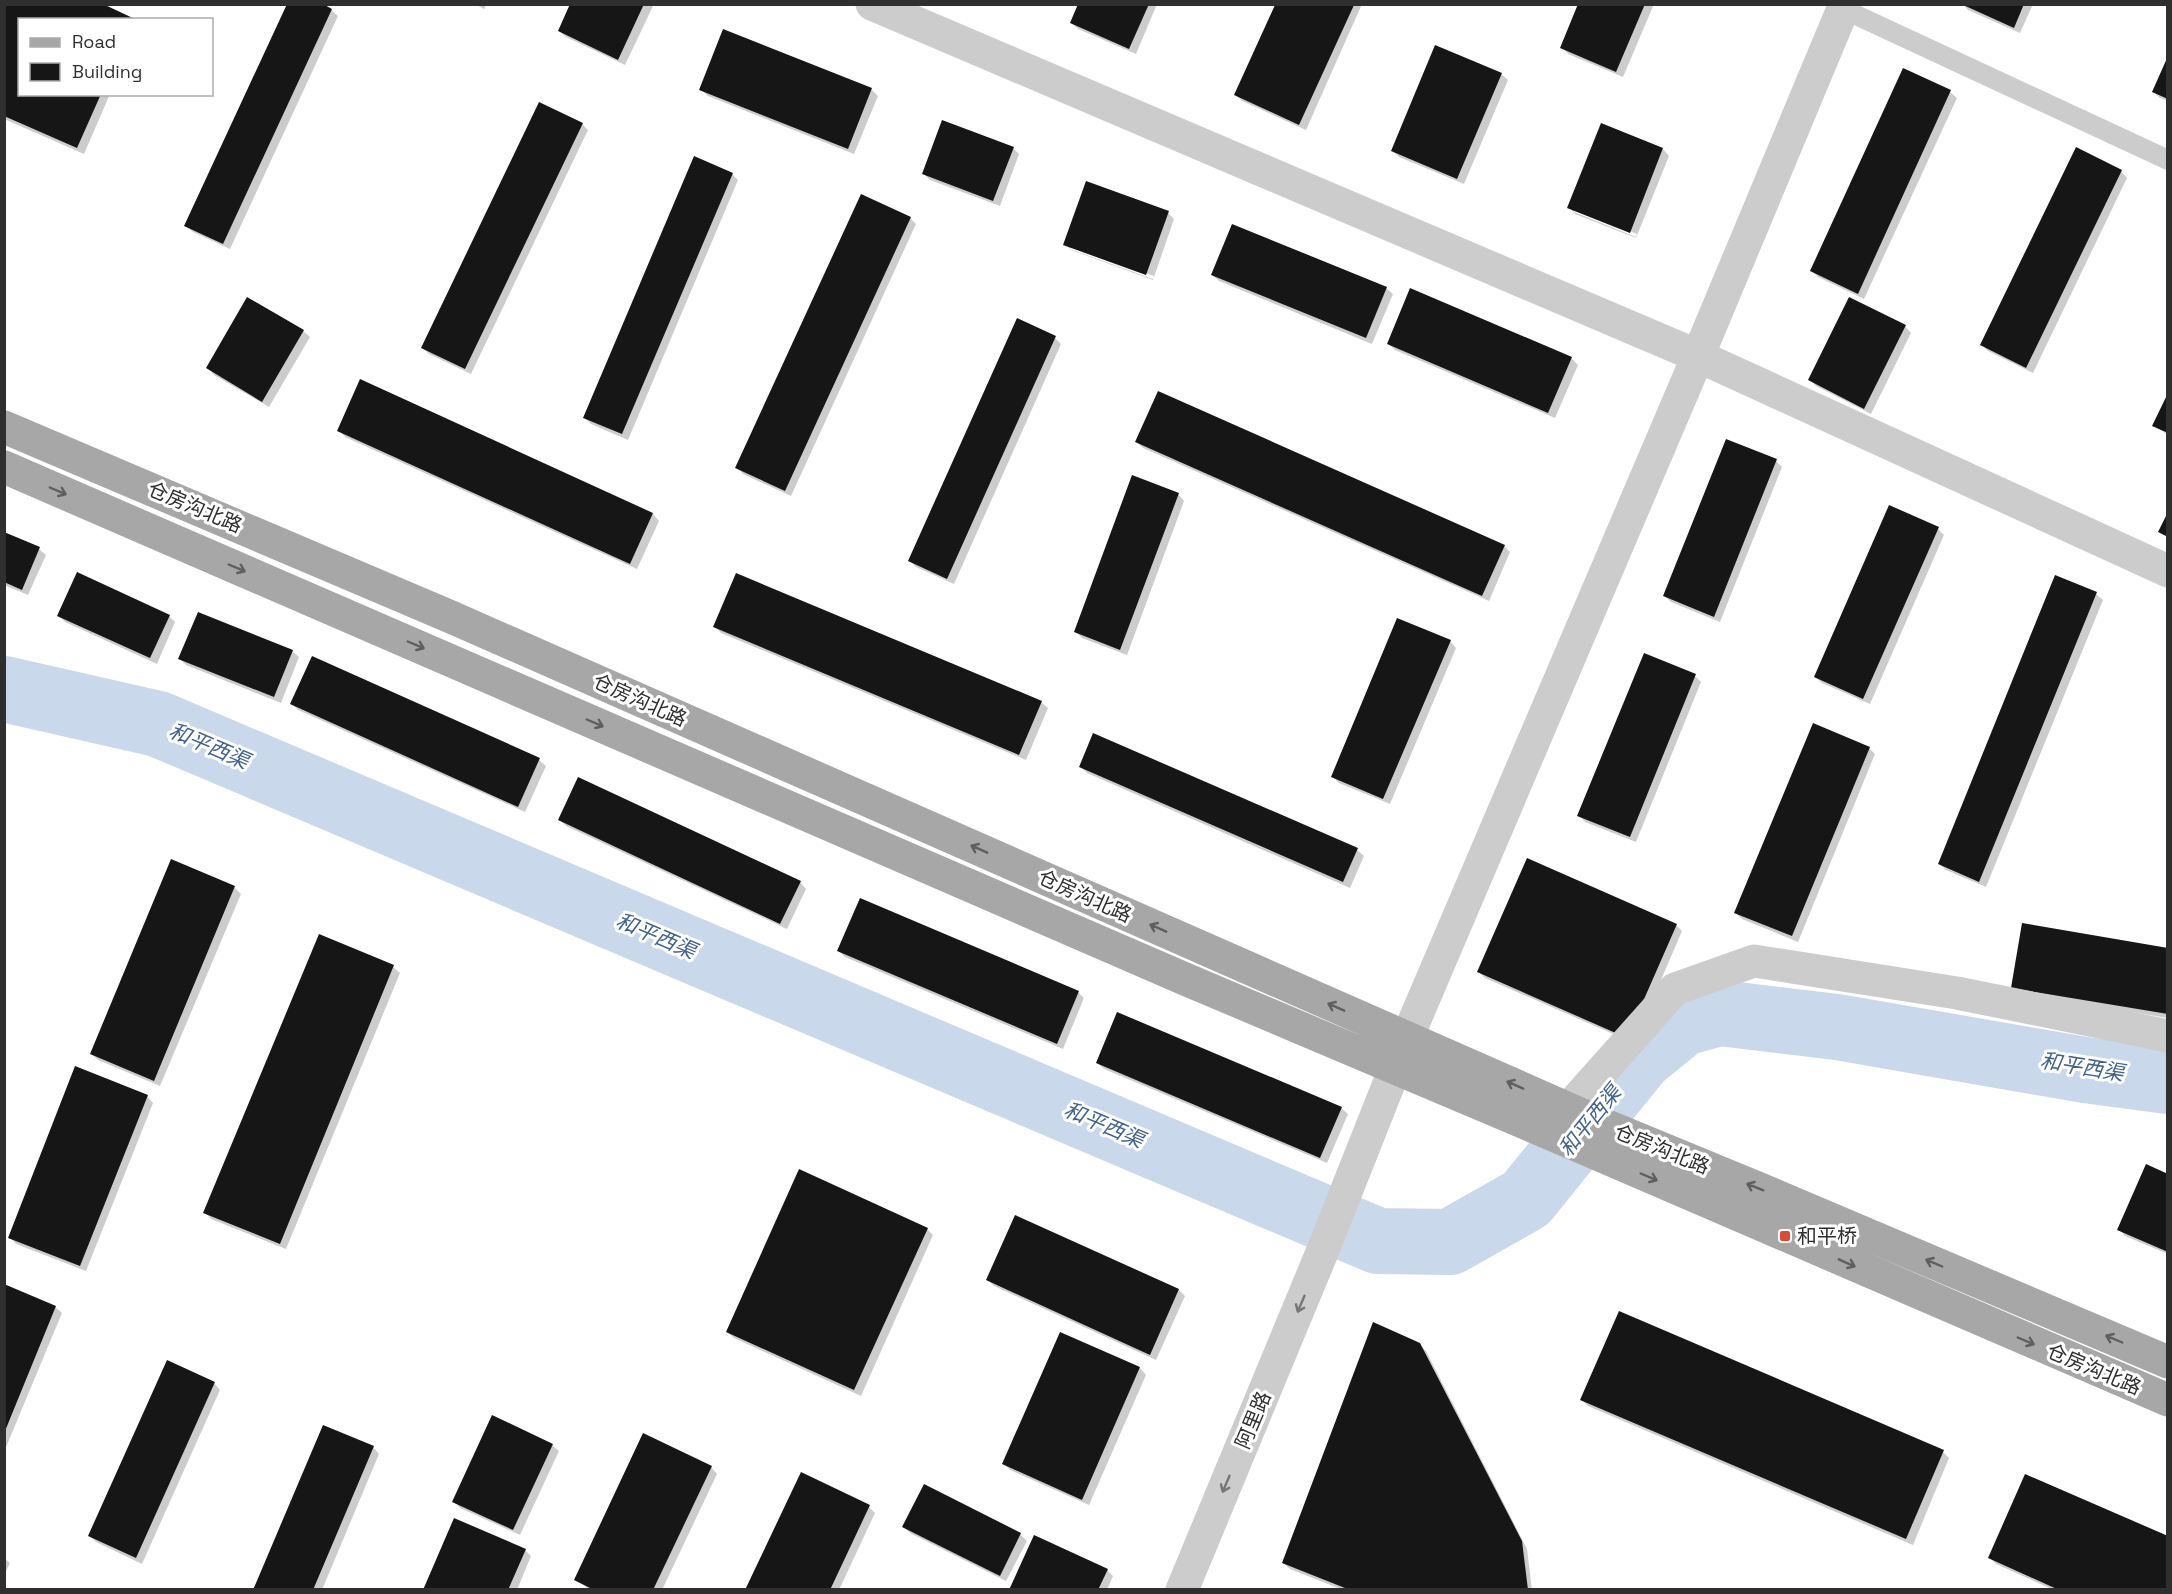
<svg xmlns="http://www.w3.org/2000/svg" width="2172" height="1594" font-family="'Space Grotesk','Noto Sans SC',sans-serif">
<rect width="100%" height="100%" fill="#fff"/>
<path fill="#0003" fill-rule="evenodd" d="M4,4L20,20V94H110L84,154L4,119Z
M475,4H487L484,9Z
M572,4H654L625,65L566,37L559,31Z
M1079,4H1157L1136,54L1078,29L1072,23Z
M1277,4H1362L1306,130L1242,101L1236,95Z
M1580,4H1654L1623,77L1568,54L1562,47Z
M1963,4H2033L2020,33L1968,10Z
M331,10L338,16L230,249L193,232L186,226Z
M724,31L872,90L878,96L854,154L708,96L701,89Z
M2168,60V101L2160,98L2154,92Z
M1903,70L1950,92L1957,98L1864,299L1818,277L1812,271Z
M1501,74L1508,80L1464,184L1399,157L1393,151Z
M582,124L588,130L471,374L429,354L423,348Z
M1601,125L1663,149L1669,156L1636,238L1575,214L1569,207ZM1574,209L1637,234L1636,237L1574,212Z
M1013,148L1019,154L1000,206L930,180L924,174Z
M2121,171L2127,178L2033,373L1988,351L1982,345Z
M732,174L738,180L628,440L591,424L585,418Z
M1168,213L1174,219L1153,280L1071,250L1065,244ZM1070,246L1154,276L1153,279L1070,249Z
M910,218L916,224L791,496L743,474L737,467Z
M1212,275L1386,288L1393,294L1372,344L1219,281Z
M1905,326L1911,333L1871,414L1816,386L1810,380Z
M303,331L310,337L269,407L214,375L208,368Z
M1055,338L1061,344L954,584L916,567L910,561Z
M1388,343L1571,358L1578,365L1555,418L1395,350Z
M361,381L653,514L659,521L637,569L345,437L339,430Z
M2168,396V435L2154,425Z
M1137,442L1504,546L1510,552L1489,601L1143,448Z
M1776,461L1782,467L1720,622L1671,602L1664,595Z
M1178,494L1184,501L1127,655L1082,638L1076,632Z
M1938,529L1944,535L1870,704L1822,683L1815,677Z
M4,534L39,549L46,555L28,595L4,585Z
M2096,594L2103,600L1986,887L1946,870L1939,864Z
M59,616H169L175,622L157,664L65,622Z
M715,627L1041,702L1048,708L1026,760L721,633Z
M1450,641L1456,648L1390,804L1339,783L1332,776Z
M292,651L299,657L281,703L186,665L180,659Z
M313,658L539,760L546,766L525,812L298,710L292,704Z
M1695,676L1701,682L1636,842L1585,822L1579,815Z
M1094,735L1357,850L1364,856L1350,888L1087,773L1081,767Z
M1869,748L1875,754L1798,942L1742,919L1736,913Z
M560,820L800,882L806,889L787,929L566,826Z
M234,887L241,894L160,1086L98,1060L92,1054Z
M1676,925L1682,931L1634,1043L1485,978L1478,971Z
M320,936L393,967L400,973L286,1249L211,1219L205,1212Z
M2168,949V1018L2019,994Z
M839,951L1078,992L1084,998L1063,1049L845,957Z
M1097,1063L1341,1108L1348,1114L1327,1163L1104,1069Z
M147,1096L153,1103L86,1271L16,1244L10,1237Z
M2168,1175V1254L2125,1236L2119,1229Z
M1015,1217L1179,1290L1185,1296L1156,1360L994,1286L988,1280Z
M927,1229L933,1235L861,1396L734,1338L727,1332Z
M4,1286L55,1307L62,1313L4,1452Z
M1061,1334L1140,1368L1146,1375L1089,1505L1010,1470L1004,1464Z
M1419,1344L1426,1351L1527,1549L1532,1590H1343L1290,1569L1283,1563Z
M214,1383L220,1390L142,1564L96,1542L90,1536Z
M1582,1400L1943,1452L1949,1458L1913,1545L1588,1406Z
M552,1445L559,1451L520,1535L460,1508L454,1501Z
M373,1447L379,1454L322,1590H255Z
M711,1467L717,1474L662,1590H590L576,1579Z
M869,1507L875,1513L839,1590H746Z
M904,1527L1020,1534L1027,1541L1006,1581L910,1533Z
M525,1550L531,1556L517,1590H425Z
M4,1558L10,1563L4,1575Z
M1990,1558L2168,1590H2054L1996,1564Z
M1107,1570L1113,1576L1107,1590H1010Z"/>
<g fill="none" stroke-linecap="round" stroke-linejoin="round">
<path stroke="#cad8eb" stroke-width="66" d="M4,689L158,724L1378,1241L1450,1242L1526,1199L1640,1058L1683,1023L1720,1013L1837,1027L2085,1070L2168,1081"/>
</g>
<path fill="#161616" d="M4,4H103L137,20H20V94H101L77,148L4,116Z
M287,4H323L332,9L223,244L184,226Z
M570,4H644L618,60L558,31Z
M1078,4H1149L1129,49L1070,23Z
M1578,4H1645L1616,72L1560,48Z
M1961,4H2024L2014,28Z
M1275,5H1354L1299,125L1234,95Z
M723,29L872,88L848,149L699,90Z
M1435,45L1502,73L1457,179L1391,151Z
M2168,56V99L2152,92Z
M1903,68L1951,90L1858,294L1810,271Z
M539,102L583,123L465,369L421,348Z
M942,120L1014,147L993,201L922,174Z
M1601,123L1663,148L1630,233L1567,208Z
M2076,147L2122,170L2026,368L1980,345Z
M694,156L733,173L622,434L583,418Z
M1086,181L1169,211L1146,275L1063,245Z
M861,194L911,217L785,491L735,468Z
M1232,224L1387,287L1366,338L1211,275Z
M1410,288L1572,357L1548,413L1387,344Z
M247,297L304,330L262,402L206,368Z
M1849,297L1906,325L1864,409L1808,380Z
M1017,318L1056,336L947,579L908,561Z
M360,379L653,513L630,564L337,431Z
M1158,391L1505,545L1482,596L1135,442Z
M2168,393V433L2152,426Z
M1726,439L1777,459L1714,617L1663,596Z
M1132,475L1179,493L1120,650L1074,632Z
M1889,505L1939,527L1863,699L1814,677Z
M2168,512V537L2158,532Z
M4,532L40,547L22,590L4,582Z
M77,572L170,615L150,658L57,616Z
M736,573L1042,701L1019,755L713,627Z
M2055,575L2097,592L1979,882L1938,864Z
M198,612L293,650L274,697L178,659Z
M1397,618L1451,640L1383,799L1331,777Z
M1644,653L1696,674L1630,837L1577,816Z
M312,656L540,758L518,807L290,704Z
M1813,723L1870,747L1792,936L1734,913Z
M1093,733L1358,848L1343,882L1079,767Z
M578,777L801,881L780,924L558,820Z
M1527,858L1677,924L1627,1038L1477,972Z
M171,859L235,886L154,1081L90,1054Z
M860,898L1079,991L1057,1044L837,951Z
M2022,923L2168,948V1014L2011,988Z
M319,934L394,965L280,1244L203,1213Z
M1117,1012L1342,1107L1320,1158L1096,1063Z
M75,1066L148,1095L80,1266L8,1238Z
M2146,1164L2168,1174V1252L2117,1230Z
M799,1169L928,1228L854,1390L726,1332Z
M1015,1215L1179,1289L1150,1355L986,1280Z
M4,1284L56,1306L5,1431H4Z
M1619,1311L1944,1450L1906,1539L1580,1400Z
M1373,1322L1420,1343L1522,1541L1528,1590H1350L1282,1563Z
M1060,1332L1140,1367L1082,1500L1002,1464Z
M167,1360L215,1382L136,1558L88,1536Z
M492,1415L553,1444L513,1530L452,1502Z
M323,1425L374,1446L313,1590H253Z
M643,1433L712,1466L653,1590H594L574,1580Z
M801,1472L870,1505L830,1590H745Z
M2025,1474L2168,1536V1590H2059L1988,1558Z
M924,1484L1021,1533L1000,1576L902,1527Z
M454,1518L526,1549L508,1590H423Z
M1034,1535L1108,1569L1098,1590H1009Z"/>
<g fill="none" stroke-linecap="round" stroke-linejoin="round">
<path stroke="#ccc" stroke-width="20" d="M1843,9L2168,160"/>
<path stroke="#ccc" stroke-width="33" d="M872,4L1698,356L2168,571
M1568,1109L1675,989L1754,961L1957,993L2168,1036
M1182,1590L1323,1250L1407,1038L1698,356L1845,4"/>
<path stroke="#a7a7a7" stroke-width="33" d="M4,427L451,617L1612,1128L1760,1189L2168,1362
M4,467L1185,979L1551,1134L2168,1400"/>
</g>
<defs><path id="oneway-shaft" d="M-6 0H5M1.5-3L5.5 0L1.5 3" fill="none" stroke-width="1.6" stroke-linecap="round" stroke-linejoin="round" transform="scale(1.5)"/></defs>
<g stroke="#5f5f5f">
<use href="#oneway-shaft" transform="translate(58 491) rotate(23)"/>
<use href="#oneway-shaft" transform="translate(237 568) rotate(23)"/>
<use href="#oneway-shaft" transform="translate(416 645) rotate(23)"/>
<use href="#oneway-shaft" transform="translate(595 723) rotate(23)"/>
<use href="#oneway-shaft" transform="translate(979 849) rotate(-156)"/>
<use href="#oneway-shaft" transform="translate(1158 928) rotate(-156)"/>
<use href="#oneway-shaft" transform="translate(1336 1007) rotate(-156)"/>
<use href="#oneway-shaft" transform="translate(1515 1085) rotate(-156)"/>
<use href="#oneway-shaft" transform="translate(1649 1177) rotate(23)"/>
<use href="#oneway-shaft" transform="translate(1755 1187) rotate(-158)"/>
<use href="#oneway-shaft" transform="translate(1847 1263) rotate(24)"/>
<use href="#oneway-shaft" transform="translate(1934 1263) rotate(-157)"/>
<use href="#oneway-shaft" transform="translate(2114 1339) rotate(-157)"/>
<use href="#oneway-shaft" transform="translate(2026 1341) rotate(23)"/>
</g>
<g stroke="#767676">
<use href="#oneway-shaft" transform="translate(1301 1304) rotate(113)"/>
<use href="#oneway-shaft" transform="translate(1226 1484) rotate(113)"/>
</g>
<rect fill="#e04837" stroke="#fff" stroke-width="2" x="1779" y="1230" width="12" height="12" rx="3"/>
<g text-anchor="middle" stroke-width="6" stroke-linejoin="round" paint-order="stroke">
<g font-size="20" fill="#2f2f2f" stroke="#fff">
<text transform="translate(195 507) rotate(23)" y="7">仓房沟北路</text>
<text transform="translate(640 700) rotate(24)" y="7">仓房沟北路</text>
<text transform="translate(1085 896) rotate(24)" y="7">仓房沟北路</text>
<text transform="translate(1662 1149) rotate(22)" y="7">仓房沟北路</text>
<text transform="translate(2094 1369) rotate(23)" y="7">仓房沟北路</text>
<text transform="translate(1253 1420) rotate(-67)" y="7">阿里路</text>
</g>
<g font-size="20" fill="#2f2f2f" stroke="#fff" text-anchor="start">
<text x="1797" y="1243">和平桥</text>
</g>
<g font-size="21" font-style="italic" fill="#3f628f" stroke="#fff">
<text transform="translate(209 746) rotate(23)" y="7">和平西渠</text>
<text transform="translate(656 936) rotate(23)" y="7">和平西渠</text>
<text transform="translate(2082 1067) rotate(9)" y="7">和平西渠</text>
<text transform="translate(1590 1121) rotate(-51)" y="7">和平西渠</text>
<text transform="translate(1104 1125) rotate(23)" y="7">和平西渠</text>
</g>
</g>
<rect width="2172" height="1594" fill="none" stroke="#2f2f2f" stroke-width="12"/>
<rect x="18" y="18" width="195" height="78" fill="#ffffff" stroke="#acacac" stroke-width="1.5"/>
<rect x="30" y="38" width="30" height="9" fill="#a7a7a7" stroke="#acacac" stroke-width="1.5"/>
<text x="72" y="48" font-size="18" fill="#2f2f2f">Road</text>
<rect x="30" y="63" width="30" height="18" fill="#161616" stroke="#acacac" stroke-width="1.5"/>
<text x="72" y="78" font-size="18" fill="#2f2f2f">Building</text>
</svg>
